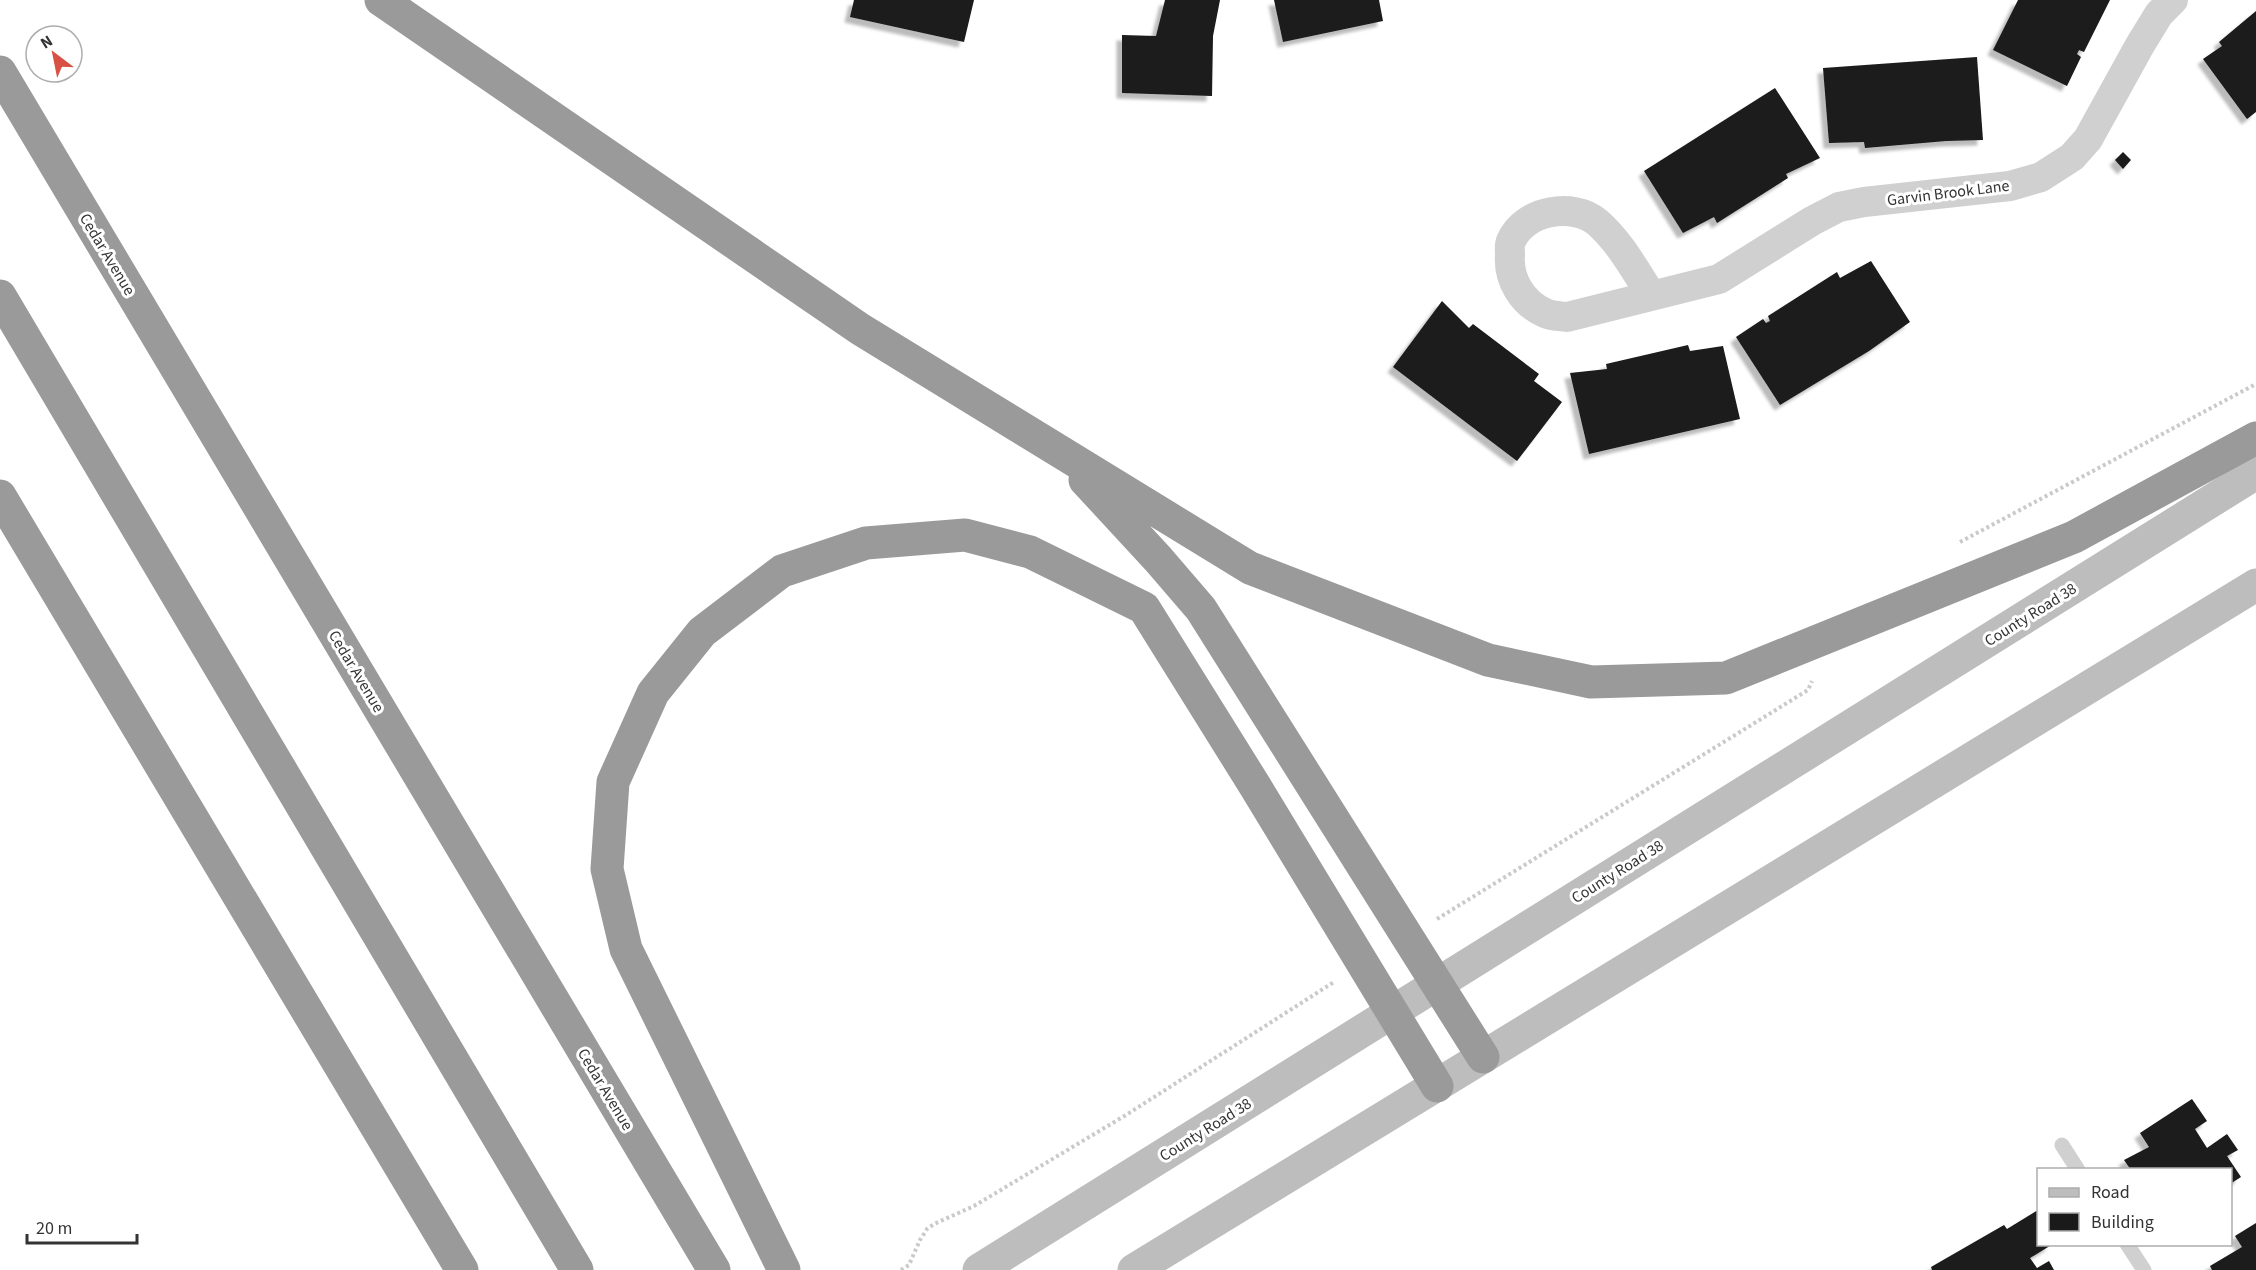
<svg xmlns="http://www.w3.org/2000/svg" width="2256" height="1270" font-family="'Source Sans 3',sans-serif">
<defs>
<filter id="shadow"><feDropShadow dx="-5.5" dy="5.5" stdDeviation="1.5" flood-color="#0004"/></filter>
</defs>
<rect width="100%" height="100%" fill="#fff"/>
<path fill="#1a1a1a" filter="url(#shadow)" d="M854,0H974L964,42L850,17Z
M1165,0H1220L1213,36L1212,96L1122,93V35L1156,36Z
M1274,0H1379L1383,21L1283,42Z
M2018,0H2110L2084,52L2079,50L2077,54L2081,57L2067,86L1993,50Z
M2256,11V112L2247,119L2203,59L2222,46L2219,42Z
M1977,57L1983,140L1946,141L1865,148L1864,142L1829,143L1823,68Z
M1775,88L1820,158L1786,174L1788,178L1717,223L1714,217L1683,233L1644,171Z
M2123,152L2131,160L2123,169L2115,160Z
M1871,261L1910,322L1869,351L1780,405L1736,337L1763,319L1766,323L1770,321L1768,316L1837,272L1840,278Z
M1442,301L1469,328L1473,324L1539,374L1534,381L1562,402L1517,461L1393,367Z
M1688,345L1690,351L1723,346L1740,419L1589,454L1570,373L1607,369L1606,364Z
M2192,1099L2207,1121L2195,1129L2207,1148L2227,1134L2238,1150L2227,1156L2241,1177L2230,1184V1170H2131L2124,1160L2149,1147L2140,1133Z
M2038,1210V1244H2053L2030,1258L2037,1268L2049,1261L2054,1270H1932L1931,1267L2004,1225L2007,1229Z
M2256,1223V1270H2212L2210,1266L2242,1247L2235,1236Z"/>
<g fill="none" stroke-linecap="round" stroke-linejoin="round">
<path stroke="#cacaca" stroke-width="4" stroke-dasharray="3 3" stroke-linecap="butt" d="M1960,542L2256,384
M1437,919L1808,690L1812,681
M901,1270L909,1265L920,1240L927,1229L934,1224L974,1206L1126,1115L1334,982"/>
<path stroke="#d0d0d0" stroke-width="15" d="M2062,1145L2078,1170
M2127,1244L2144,1270"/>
<path stroke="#d0d0d0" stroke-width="30" d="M1651,295C1635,270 1620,242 1597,222C1573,202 1524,210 1511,241C1509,245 1510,251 1510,255C1508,279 1522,303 1545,313C1551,316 1560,316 1567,317L1719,279L1812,221L1839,207L1864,202L2010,186L2041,177L2072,157L2088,139L2140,45L2159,14L2173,0"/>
<path stroke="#bdbdbd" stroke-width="33" d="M979,1270L2256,473
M1134,1270L2256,585"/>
<path stroke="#9a9a9a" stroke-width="33" d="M381,0L860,329L1250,568L1488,660L1591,682L1726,678L2074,537L2256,438
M0,72L714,1270
M0,296L577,1270
M1085,480L1158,559L1201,609L1483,1057
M0,496L462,1270
M784,1270L626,949L607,869L613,782L653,693L702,632L782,571L866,543L965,535L1030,552L1144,608L1255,786L1437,1086"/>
</g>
<g text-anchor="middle" stroke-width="6" stroke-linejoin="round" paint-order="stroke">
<g font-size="16" fill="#333" stroke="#fff">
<text transform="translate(1948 192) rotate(-7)" y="6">Garvin Brook Lane</text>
<text transform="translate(108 254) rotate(59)" y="6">Cedar Avenue</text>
<text transform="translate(2030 614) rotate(-32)" y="6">County Road 38</text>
<text transform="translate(357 671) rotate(59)" y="6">Cedar Avenue</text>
<text transform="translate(1617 871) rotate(-32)" y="6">County Road 38</text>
<text transform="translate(606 1089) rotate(59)" y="6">Cedar Avenue</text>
<text transform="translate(1205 1129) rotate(-32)" y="6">County Road 38</text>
</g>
</g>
<rect x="2037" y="1168" width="195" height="78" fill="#ffffff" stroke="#adadad" stroke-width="1.5"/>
<rect x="2049" y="1188" width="30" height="9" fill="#bdbdbd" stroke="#adadad" stroke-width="1.5"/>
<text x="2091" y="1198" font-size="18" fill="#333333">Road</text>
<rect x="2049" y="1213" width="30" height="18" fill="#1a1a1a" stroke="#adadad" stroke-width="1.5"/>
<text x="2091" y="1228" font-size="18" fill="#333333">Building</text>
<g transform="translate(54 54) rotate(328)"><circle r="28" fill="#ffffff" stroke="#adadad" stroke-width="1.5"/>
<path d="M0-4.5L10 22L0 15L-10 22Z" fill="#d95045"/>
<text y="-9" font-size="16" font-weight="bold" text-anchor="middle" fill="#333333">N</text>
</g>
<path d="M27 1234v9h110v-9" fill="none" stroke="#333333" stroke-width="3"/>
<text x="36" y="1234" font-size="18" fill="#333333" stroke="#ffffff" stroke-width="4.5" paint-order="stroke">20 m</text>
</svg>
